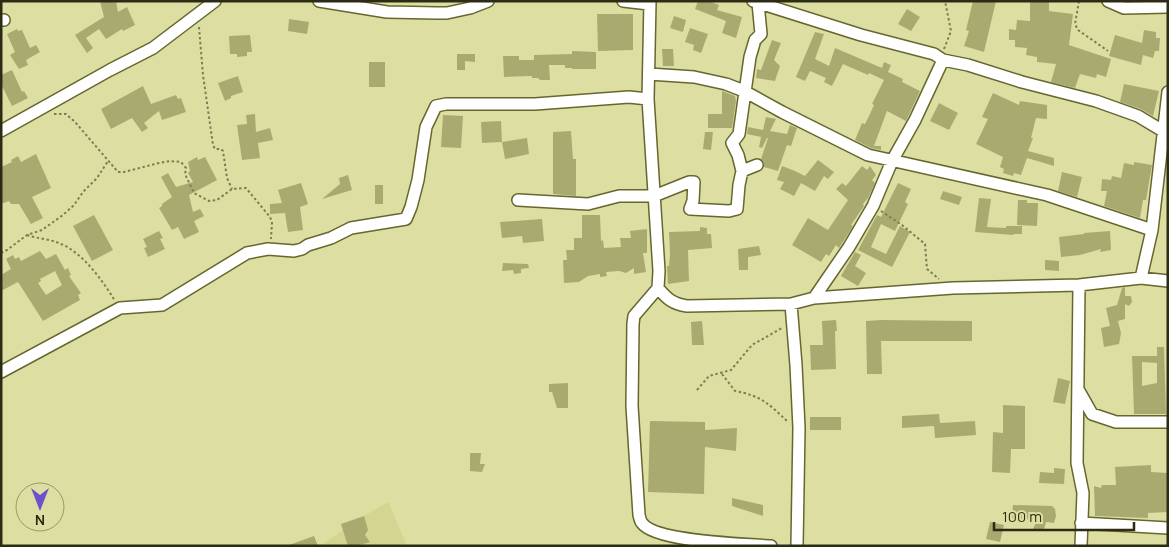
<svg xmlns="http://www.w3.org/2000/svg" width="1169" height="547" font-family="Manrope,sans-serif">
<rect width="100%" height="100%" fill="#dddfa2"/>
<path fill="#d3d590" d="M388,502L407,546H320L364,516Z"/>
<path fill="#a9aa70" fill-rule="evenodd" d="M100,1H116L118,12L127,7L135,25L123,31L122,29L106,39L99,29L86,38L93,48L87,53L75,35L104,17Z
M698,1H708L719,5L717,10L742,17L736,38L722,33L726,21L695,9Z
M973,1H996L984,52L964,46L969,31L966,30Z
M1030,1H1049V11L1073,14L1069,45L1111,59L1106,77L1097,74L1096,78L1080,74L1075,88L1051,82L1056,64L1037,62V57L1026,55L1027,48L1015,47V40H1009V29L1016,30L1017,20L1030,21Z
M907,9L920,17L911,31L898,24Z
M597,14H633V50L598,51Z
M674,16L686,20L683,32L670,28Z
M289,19L309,22L307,34L288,31Z
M690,28L708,34L701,53L693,50L694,45L685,42Z
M17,29L18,31L22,30L30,48L36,45L40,52L26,60L28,65L19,69L10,55L15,52L7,34Z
M1144,30L1156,32V38H1160L1159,51H1155L1153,58L1143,55L1141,65L1109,56L1115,35L1142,43Z
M815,32L824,34L815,59L829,66L835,48L882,68L884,62L891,65L888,72L903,79L902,82L920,91L906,121L887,111L874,146H881V150L871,148L855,140L862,123L865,124L869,116L874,105L872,104L884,80L869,73L868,75L843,64L832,86L824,82L826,78L810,71L805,81L796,77Z
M250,35L252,52H247V56L237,57V54H230L229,36Z
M772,40L781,43L774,60L780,66L775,81L756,78L757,69L761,70Z
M662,49H673L674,66H663Z
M572,51L596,52V69H572V68H565V65H549L550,80H540L538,78H532V76L504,77L503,56H519V60H534V55L572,54Z
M457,54H475V62L465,61V70H457Z
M369,62H385V87H369Z
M12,70L22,92L24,91L28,98L12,106L1,84V75Z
M238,76L243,92L231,96V98L225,101L218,83Z
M1124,84L1159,91L1153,116L1141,109L1120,102Z
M143,86L151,104L176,95L178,99L181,98L186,112L162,120L159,111L144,123L148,128L142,132L132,118L111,129L101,109Z
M722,91L735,96L736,101L732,128H708V114H722Z
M993,93L1019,105L1020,101L1047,105V119L1036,118L1031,138H1033L1028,151L1054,158V166L1027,158L1021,175L1014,173L1013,176L1003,173L1004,169L1000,167L1003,157L976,144L988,119L982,117Z
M939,103L958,113L949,130L930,121Z
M255,114L256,132L270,128L273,140L258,143L260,158L242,160L237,125L247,124L246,115Z
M443,115L463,116L461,148L441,147Z
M766,117L776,119L770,131L787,134L790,125L797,128L791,146L787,145L778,171L764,167V163L761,159L768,138H767L762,148L759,147L761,137L747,134L748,127L763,130Z
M501,121L502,142L482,143L481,122Z
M571,131L573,159H576V196L553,194V132Z
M705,132H713L711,150L703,149Z
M527,138L529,154L505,159L502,142Z
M36,154L51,188L32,197L43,218L31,224L19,204H11L9,201L1,204V167L12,162L11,160L18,156L21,162Z
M197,157L198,160L205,157L217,180L189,195L193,212L200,209L204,216L194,221L199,232L184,239L178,227L172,230L159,208L162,206V204L172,197L161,177L168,173L176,187L193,182L188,173L190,171L188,162Z
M818,160L834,172L828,179L824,176L815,191L801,183L794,196L780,189L784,182L777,180L782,166L795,171L805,176Z
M1134,162L1152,165L1146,200H1143L1140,218L1104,206L1107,191H1101L1102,179L1111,180L1112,176L1121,178L1124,163L1134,165Z
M862,166L867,170L870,166L876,175L872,180L875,183L868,198L863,204L864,206L851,225L853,226L839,248L836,245L829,256L826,254L821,262L792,245L808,218L828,230L848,200L836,189L842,183L846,186Z
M1062,172L1082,177L1077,197L1058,191Z
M348,175L352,190L322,199L340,184L339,178Z
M301,183L308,204L300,207L303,230L288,232L285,213L270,214V204L282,203L278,190Z
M898,183L911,189L905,202L908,204L895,231L881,224L871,247L886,254L900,226L910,232L892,267L858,250L877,215L881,217Z
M375,185H383V204H375Z
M943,191L962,197L959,205L940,199Z
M979,198L991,199L987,227L1006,228V226H1022V234H1014L1013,235L975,232Z
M1018,200H1027V203H1038L1037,226L1017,225Z
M94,215L113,250L92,261L73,226Z
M582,215H600L601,241L603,240L604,248L621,247L620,238H631L630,231L647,229V253H643L646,272L634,274V268L626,273L619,271L606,272L607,276L600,277V274L588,276L579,282L564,283L563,260H567L566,250H574V238H582Z
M542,219L544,241L523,243L522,236L502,238L500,222Z
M700,227L707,228V234H711L712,248L688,250L689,281L668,284L667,266H669L670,254L669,232L700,231Z
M159,231L163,238L160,239L165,249L148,257L144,248L147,247L143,239Z
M1110,231L1111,250L1100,252L1101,249L1080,255L1061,257L1059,237L1084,234V233Z
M759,246L761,255L748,257V270H739L738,249Z
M40,251L46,259L56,254L65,270L68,268L71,275L69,276L81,293L78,295L80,300L43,321L18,282L1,291V275L11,269L6,259L13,255L15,259L19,257L21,261ZM55,271L62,285L46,295L38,283L41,281L40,279Z
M855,252L861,255L855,266L866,273L858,286L841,276Z
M1045,260L1059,261V271L1045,270Z
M503,263L528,264L529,268L521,269V273L514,274L513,270L502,271Z
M1125,287V296H1131L1132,302L1129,306L1125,304V319L1118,321L1121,333L1119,344L1104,347L1101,328L1110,326L1106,308L1117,305L1122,288Z
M836,320L837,331H835L836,369L811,370L810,345H823L822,321Z
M881,320L972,321V341H881L882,374H867L866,321Z
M702,321L704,345H692L691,322Z
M1157,347H1164L1166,414H1134L1132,356H1157ZM1142,362L1157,363V383L1142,386Z
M1058,378L1070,381L1065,404L1053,402Z
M568,383V408H557L552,392H549V384Z
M1003,405L1025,406V449H1011L1010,473L992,472L993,432L1003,433Z
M939,414L940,423L975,421L976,435L935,438L934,426L902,428V416Z
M810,417H841V430H810Z
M650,421L705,422V430L737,428L736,451L705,447L704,494L648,492Z
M470,453H481L480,464H485L482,472L470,471Z
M1151,465V472L1168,473V512L1148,513V518L1095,516L1094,486L1101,488L1102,485H1116L1115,467Z
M1054,468L1065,469L1064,484L1039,483L1040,472L1054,473Z
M732,498L763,505V516L732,506Z
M1013,505L1052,506L1055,509L1056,516L1054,523L1046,522L1044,530L1033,529L1037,520L1012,518Z
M364,516L368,530L365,535L370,542L356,546H348L341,524Z
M990,522L1004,525L1000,542L986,539Z
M314,536L318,546H289V545Z"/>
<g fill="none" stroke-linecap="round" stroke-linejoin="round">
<g stroke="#66662e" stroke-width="14">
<path id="minor" d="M319,1L387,12L437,13H447L470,8L488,1
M623,1L649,4
M650,1L648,99L659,271L658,288L634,316L633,324L632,406L639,515C640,518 640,521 642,523C655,542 746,544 771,546
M753,1L861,35L934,54L943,60L968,65L1022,82L1096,101L1138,116L1168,134
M1108,1L1124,8L1168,7
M1,20H4
M649,74L694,77L726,84L744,91L782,112L868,155L1047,195L1152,230
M1,131L110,70L153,48L215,1
M742,171L738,155L732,143L739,134L750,57L755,40L761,34L758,3
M518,200L588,204L619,196H654L689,182H694L693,201L690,209L729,211L737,209L739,185L742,171L757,165
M1141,278L1152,230L1168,92
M1079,285L1077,463L1083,493L1081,546
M658,288C667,299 673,304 687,306L791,304L814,298L953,288L1079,285L1141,278L1168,281
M814,298L849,247L873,206L892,161L915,120L943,60
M791,304L796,365L799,428L797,546
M1,372L120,308L162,305L247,253L268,249L294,251L302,249L308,245L331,238L351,228L406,219L411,207L418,180L426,127L436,106L446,104H535L629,97L648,99
M1079,391L1092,414L1116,422H1168
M1081,523L1168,528"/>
</g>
<path stroke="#7c7d54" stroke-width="2" stroke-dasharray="2.5 2.5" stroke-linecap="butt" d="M1079,1L1075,24L1078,30L1108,51
M199,27L203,75L213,145L215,149H221L223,151L227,178L232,189
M944,49L951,31L945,1
M54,114H66L75,122L118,172H124L159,163L170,161L181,162L186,168L185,174L194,193L209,201L217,200L232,189L246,188L270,217L272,222L271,239
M881,211L902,225L925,244L927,269L939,279
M27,235C38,239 51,239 61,244C83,253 103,281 115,301
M1,253L7,250L27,235L42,230L63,215L74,205L83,192L97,178L108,161
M722,374L735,391C762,396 769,404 788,422
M697,390L709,376L731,370L752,345L782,328"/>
<use href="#minor" stroke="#fff" stroke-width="11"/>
</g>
<rect width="1169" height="547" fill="none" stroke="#2c2c14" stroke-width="5"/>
<g transform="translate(40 507) rotate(180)"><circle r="24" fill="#dddfa2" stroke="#969769"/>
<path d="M0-4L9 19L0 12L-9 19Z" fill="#6c51cb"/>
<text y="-8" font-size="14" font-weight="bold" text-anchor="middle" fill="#2c2c14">N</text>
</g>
<path d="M994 522v8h140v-8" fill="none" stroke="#2c2c14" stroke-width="2.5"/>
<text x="1002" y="522" font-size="15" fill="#2c2c14" stroke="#dddfa2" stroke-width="4" paint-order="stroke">100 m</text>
</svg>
